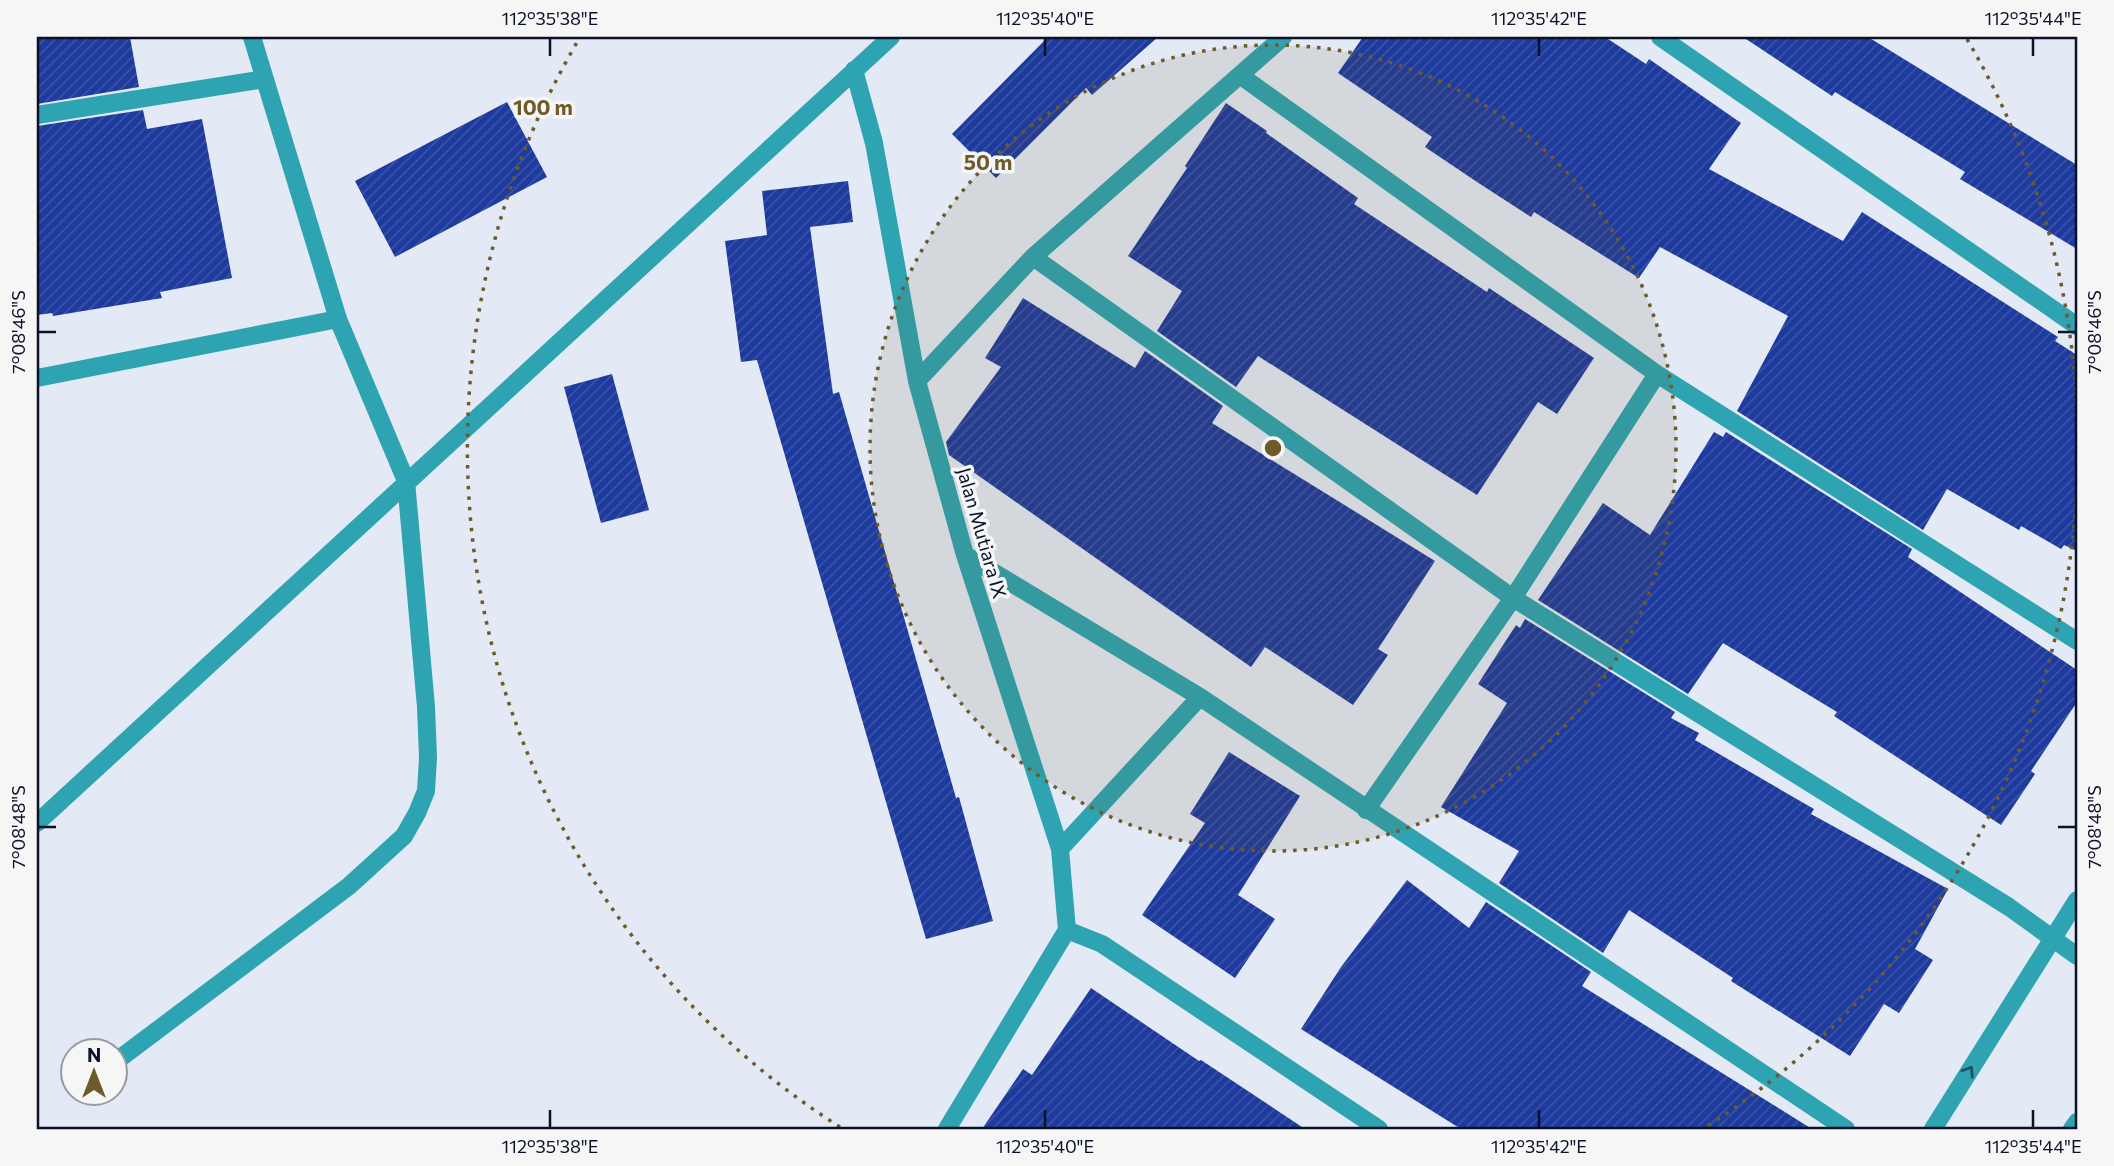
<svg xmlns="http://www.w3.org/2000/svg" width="2114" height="1166" font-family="Commissioner,sans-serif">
<defs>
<pattern id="building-hatch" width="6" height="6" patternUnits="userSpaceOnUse" patternTransform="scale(1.75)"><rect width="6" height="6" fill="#1d3a9e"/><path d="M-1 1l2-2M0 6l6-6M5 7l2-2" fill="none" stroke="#3c53a4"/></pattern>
</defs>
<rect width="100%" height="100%" fill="#e3e9f5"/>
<path fill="url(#building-hatch)" d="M37,37H130L139,87L37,104Z
M1048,37H1158L1092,95L1086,88L996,178L952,134Z
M1363,37H1605L1646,64L1649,59L1741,123L1709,169L1843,241L1862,212L2058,337L2055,341L2077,355V551L2064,545L2061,549L2021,526L2019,530L1947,489L1923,530L1737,411L1788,316L1660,247L1639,278L1534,212L1531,217L1477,182L1425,147L1432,137L1338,73Z
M1743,37H1868L2077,165V249L1960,179L1965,172L1835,92L1832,96Z
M507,102L547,177L395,257L355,181Z
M1226,103L1267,131L1266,133L1358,198L1354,204L1487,292L1489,288L1594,358L1557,414L1538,402L1477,495L1258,356L1236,387L1157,331L1182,291L1128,256L1187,168L1185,166Z
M143,110L147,129L202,119L232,278L160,292L162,298L53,316L52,313L37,315V126Z
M848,181L853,222L810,227L833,394L839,392L956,798L959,797L993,921L926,939L757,360L741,362L725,241L767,235L762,191Z
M1023,298L1135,368L1145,351L1223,406L1212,423L1435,561L1378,649L1388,655L1353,705L1265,647L1251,667L949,455L946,442L1001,367L985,358Z
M612,374L649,510L601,523L564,387Z
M1714,432L1723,437L1726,432L1912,549L1908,557L2077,670V702L2031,771L2035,774L2001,825L1834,716L1837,712L1723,643L1688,694L1538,600L1603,503L1650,535Z
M1525,619L1675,712L1671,718L1699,733L1695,740L1814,809L1811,814L1948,889L1915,949L1933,960L1899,1013L1884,1004L1850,1056L1731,981L1733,978L1629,910L1603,953L1499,883L1519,851L1441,807L1507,703L1478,684L1516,625L1520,628Z
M1229,752L1300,796L1238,895L1275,919L1235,978L1142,915L1205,823L1190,814Z
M1407,880L1469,928L1486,902L1591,972L1582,986L1812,1129H1461L1301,1029L1341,967Z
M1091,988L1199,1061L1201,1060L1305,1129H982L1023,1069L1032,1075Z"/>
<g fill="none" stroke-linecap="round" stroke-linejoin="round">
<path stroke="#2ea3b1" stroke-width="18" d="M119,1059L349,886L404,836L417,813L426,791L428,758L426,707L406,481"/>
<path stroke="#2ea3b1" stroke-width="18" d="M252,37L338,319L406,481
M1660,37L2077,326
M854,70L874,143L917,381L965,555L1060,849L1067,930
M1241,76L1657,374L2077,641
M37,115L265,79
M1033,257L1513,598L2009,907L2077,956
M37,378L338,319
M917,381L1033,257L1283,37
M965,555L1200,697L1846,1129
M1366,810L1513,598L1657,374
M37,823L891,37
M1060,849L1200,697
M1067,930L1102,944L1379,1129
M947,1129L1067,930
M1933,1129L2077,900
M2072,1129L2077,1122"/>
</g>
<defs><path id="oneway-chevron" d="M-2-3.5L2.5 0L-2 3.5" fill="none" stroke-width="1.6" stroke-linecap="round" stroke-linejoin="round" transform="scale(1.75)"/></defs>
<use stroke="#1a5365" href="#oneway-chevron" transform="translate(1969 1071) rotate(-58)"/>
<path fill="none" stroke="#0a1227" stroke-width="2.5" d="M550,38V56M1045,38V56M1539,38V56M2033,38V56M38,332H56M2058,332H2076M38,827H56M2058,827H2076M550,1110V1128M1045,1110V1128M1539,1110V1128M2033,1110V1128"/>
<circle cx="1273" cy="448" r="403" fill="#6f5a29" fill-opacity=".12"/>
<g fill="none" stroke="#6f5a29" stroke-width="3.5" stroke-dasharray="3.5 7">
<circle cx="1273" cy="448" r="403"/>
<path d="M2077 483A805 805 0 0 1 1706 1127M840 1127A805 805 0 0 1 579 39M1967 39A805 805 0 0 1 2077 413"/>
</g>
<g text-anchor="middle" stroke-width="7" stroke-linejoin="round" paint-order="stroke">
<g font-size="19" fill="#0a1227" stroke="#f6f6f6">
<text transform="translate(982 533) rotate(74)" y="7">Jalan Mutiara IX</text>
</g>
</g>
<circle cx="1273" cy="448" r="10" fill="#6f5a29" stroke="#f6f6f6" stroke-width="3.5"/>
<g font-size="21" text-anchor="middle" font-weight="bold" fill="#6f5a29" stroke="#f6f6f6" stroke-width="7" stroke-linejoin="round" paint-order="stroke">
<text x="543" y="115">100 m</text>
<text x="988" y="170">50 m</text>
</g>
<rect width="2114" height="1166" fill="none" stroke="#f6f6f6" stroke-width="77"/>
<g transform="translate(94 1072)"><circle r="33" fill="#f6f6f6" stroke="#989ba3" stroke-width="2"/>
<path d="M0-5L12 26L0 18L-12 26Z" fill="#6f5a29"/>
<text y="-10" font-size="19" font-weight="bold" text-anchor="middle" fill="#0a1227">N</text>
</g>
<rect x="38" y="38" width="2038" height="1090" fill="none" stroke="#0a1227" stroke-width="2.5"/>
<g font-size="18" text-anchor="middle" fill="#0a1227">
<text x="550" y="25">112°35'38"E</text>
<text x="1045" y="25">112°35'40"E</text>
<text x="1539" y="25">112°35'42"E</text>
<text x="2033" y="25">112°35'44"E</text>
<text transform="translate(19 332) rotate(-90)" y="6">7°08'46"S</text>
<text transform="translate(2095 332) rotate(-90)" y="6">7°08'46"S</text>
<text transform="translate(19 827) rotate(-90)" y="6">7°08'48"S</text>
<text transform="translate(2095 827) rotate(-90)" y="6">7°08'48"S</text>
<text x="550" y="1153">112°35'38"E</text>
<text x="1045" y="1153">112°35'40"E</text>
<text x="1539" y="1153">112°35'42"E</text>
<text x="2033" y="1153">112°35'44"E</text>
</g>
</svg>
